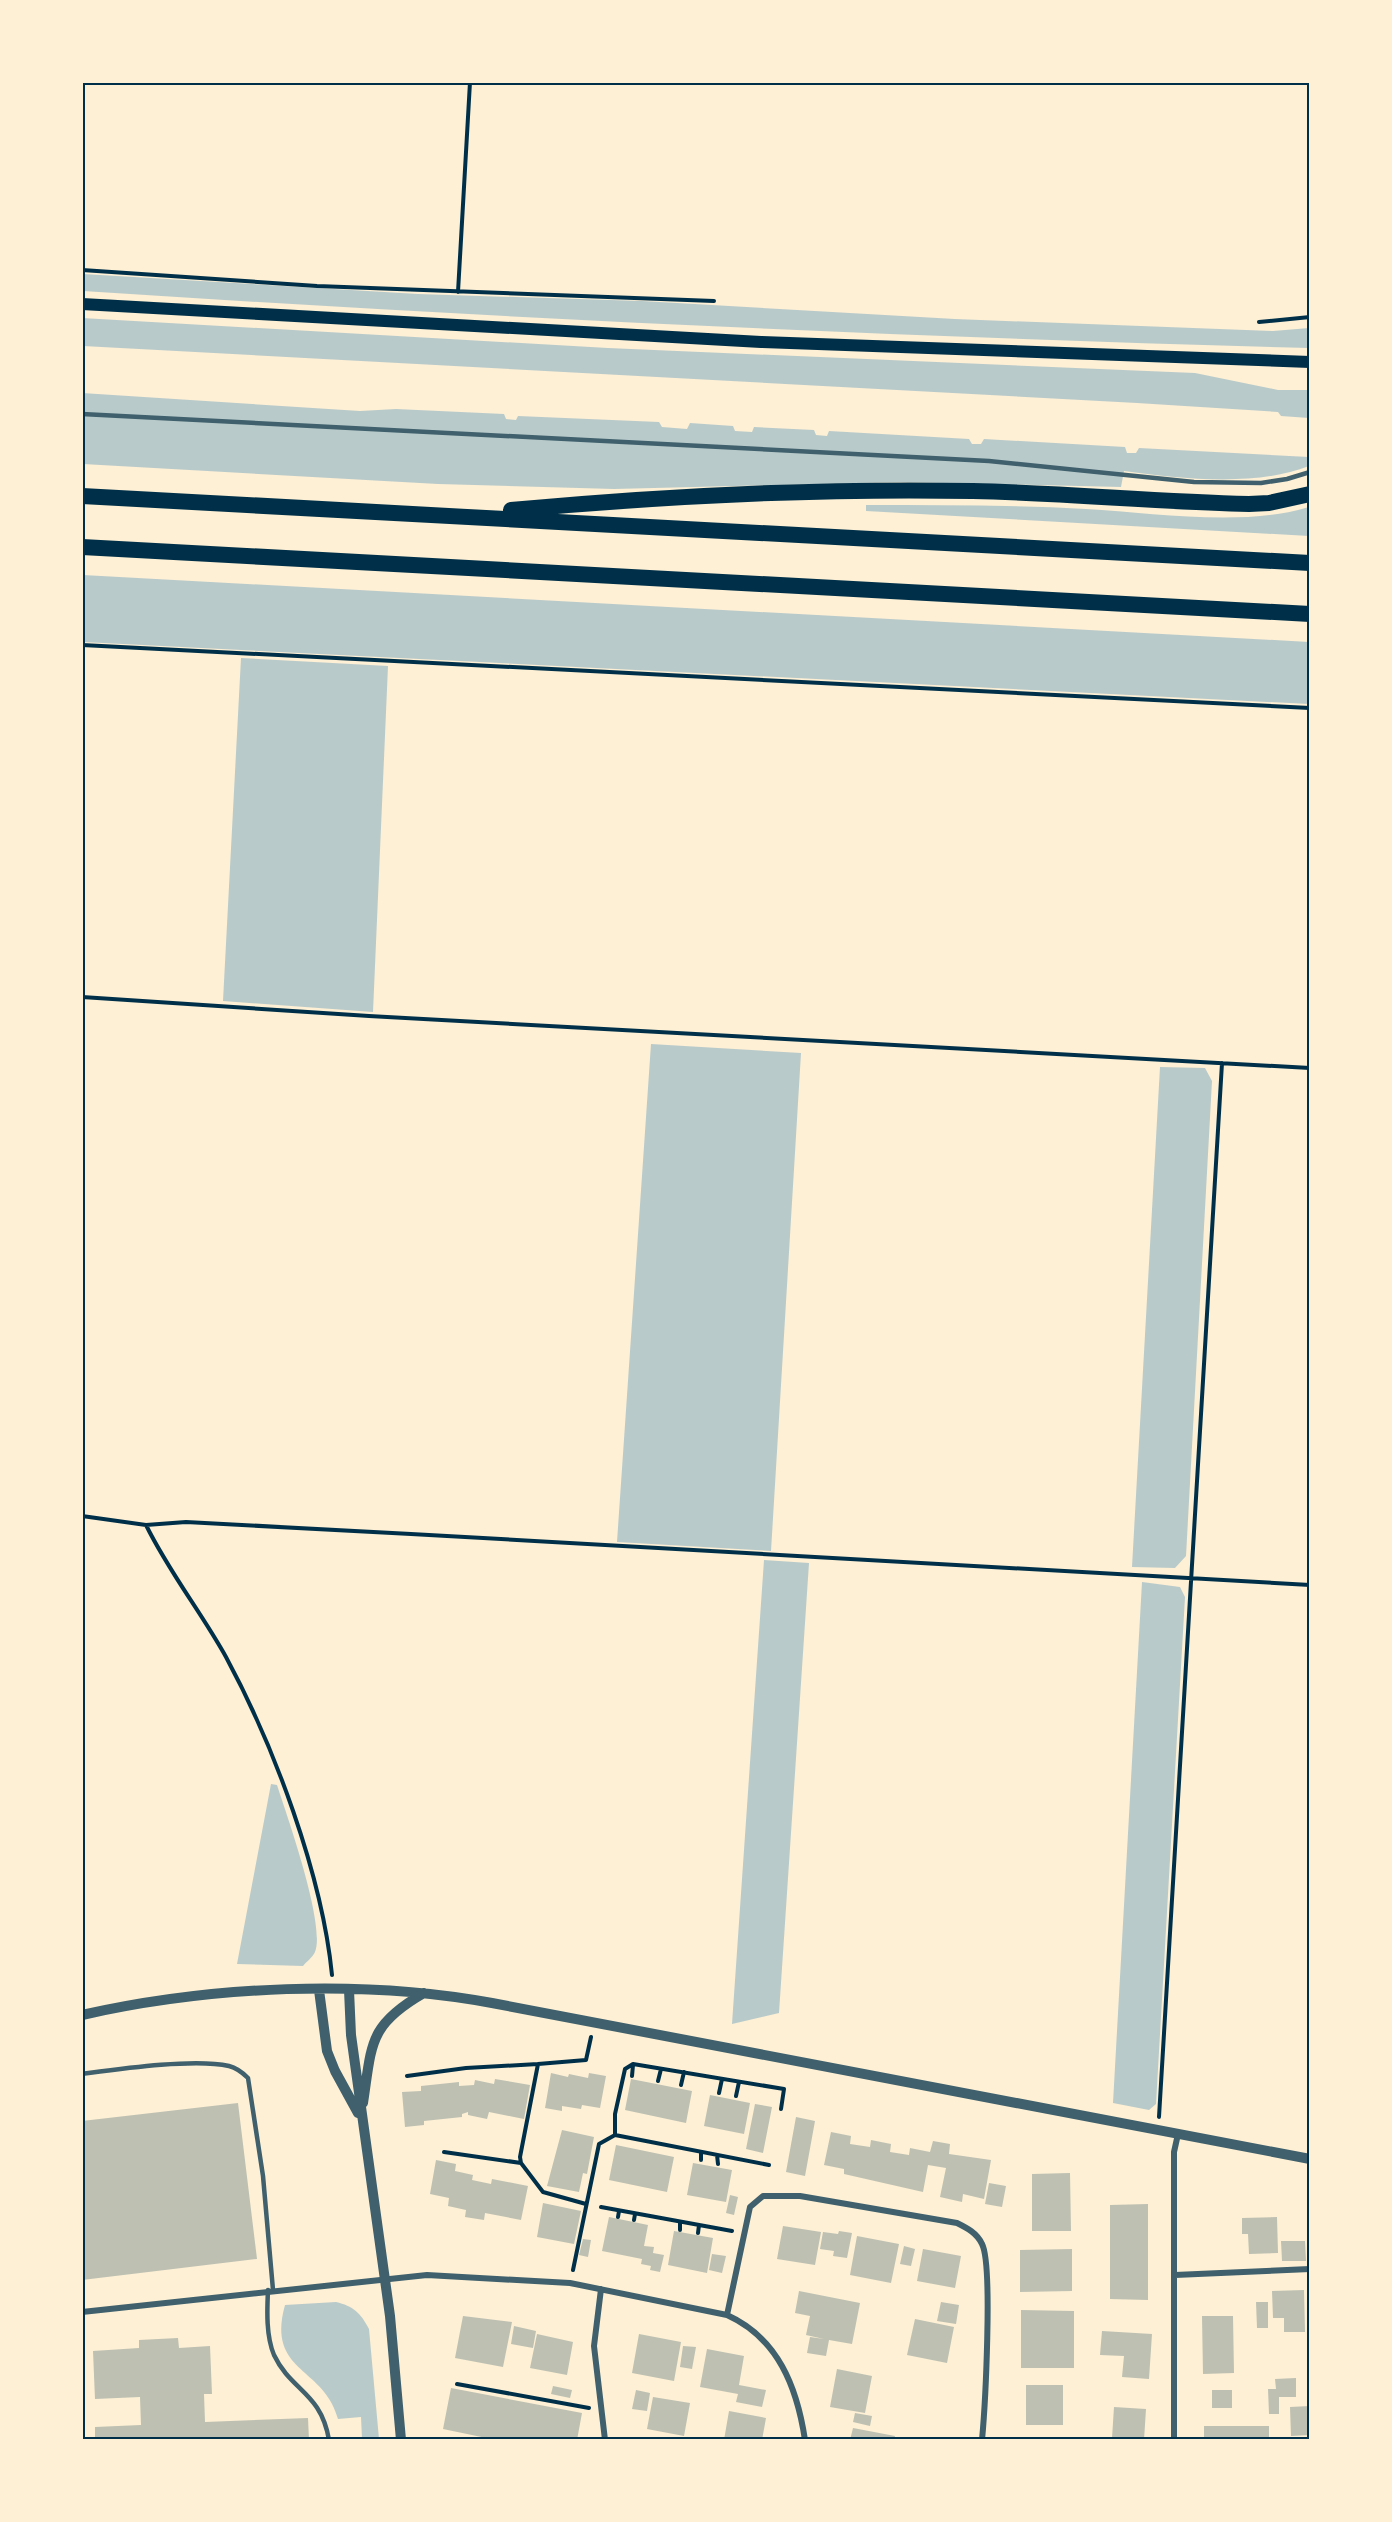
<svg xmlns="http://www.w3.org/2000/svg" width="1392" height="2522" font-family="'Fira Sans Condensed',sans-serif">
<rect width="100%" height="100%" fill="#fdf0d5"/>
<path fill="#b9caca" d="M83,274L418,294L642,301L955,319L1273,331L1309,328V348C900,337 491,318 83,291Z
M82,318L608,348L1195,373L1278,390H1309V418L1281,416L1278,412L1137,403L83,346Z
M82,393L360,411L396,409L504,414L506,419L516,420L518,416L659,422L662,427L687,429L690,423L733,426L735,431L752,432L754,427L814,430L816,435L827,436L829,431L969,439L972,444H981L984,439L1125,447L1127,453H1136L1139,448L1309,457V466C1256,487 1181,479 1124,471L1121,487L900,482L614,489L438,484L83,464Z
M866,505C939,505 1013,505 1086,509C1155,513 1244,527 1309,507V536L866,511Z
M83,575L1309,642V704L83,642Z
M241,658L388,666L373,1012L223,1001Z
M651,1044L801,1053L771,1551L617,1542Z
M1160,1067L1205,1068L1212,1081L1186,1556L1175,1568L1132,1567Z
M764,1560L809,1563L779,2013L732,2024Z
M1142,1582L1180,1587L1185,1597L1156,2104L1149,2110L1113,2103Z
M271,1784L277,1785C287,1816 326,1925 315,1952C313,1957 306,1962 303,1966L237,1964Z
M336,2302C353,2306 361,2313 369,2329L379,2439H362L361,2417L338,2419C324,2366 266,2373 285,2305Z"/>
<path fill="#bec0b2" d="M551,2073L568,2077L569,2074L588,2078L589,2073L606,2076L600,2108L582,2105L581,2109L562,2106V2111L545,2108Z
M495,2079L530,2085L524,2119L489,2112L487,2119L468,2115V2112L462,2114V2117L424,2121V2125L405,2127L402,2092L421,2091V2086L459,2082V2086L474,2085L475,2080L494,2084Z
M631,2079L692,2091L686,2123L625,2110Z
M710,2095L750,2103L744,2134L704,2126Z
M238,2103L257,2259L82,2280V2121Z
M755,2104L772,2107L763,2153L746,2149Z
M796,2117L815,2121L805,2176L786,2172Z
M562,2130L594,2137L587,2174L583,2173L579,2192L547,2186Z
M831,2132L851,2136L850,2144L870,2147L871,2140L891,2144L890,2152L909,2155L910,2148L930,2152L933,2141L950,2144L949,2154L991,2160L984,2199L963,2194L962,2202L940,2197L946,2168L928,2165L923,2192L844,2174V2169L824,2165Z
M616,2145L674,2157L667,2192L609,2180Z
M436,2160L456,2164L455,2171L473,2175L472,2180L491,2184L492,2179L528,2186L521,2220L485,2213L484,2220L465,2217L466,2210L448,2206L449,2198L430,2194Z
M693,2163L732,2170L726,2202L687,2195Z
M1070,2173L1071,2231H1032V2174Z
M989,2183L1006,2186L1002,2207L985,2204Z
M730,2195L738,2197L734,2215L726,2213Z
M543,2203L581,2211L574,2244L537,2237Z
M1148,2204V2300L1110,2299V2205Z
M609,2217L648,2225L644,2246L654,2247L653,2253L664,2255L660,2272L650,2270L651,2266L641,2264L642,2259L602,2251Z
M1277,2217L1278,2253L1249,2254L1248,2234H1242V2218Z
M783,2226L821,2232L815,2265L777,2259Z
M674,2231L713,2238L707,2273L668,2265Z
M839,2231L852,2233L847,2258L833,2256L834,2251L820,2249L823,2232L838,2234Z
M857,2236L899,2244L891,2283L850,2275Z
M583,2239L591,2240L588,2257L579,2255Z
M1281,2241H1305L1306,2261H1282Z
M904,2246L915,2249L911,2266L900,2264Z
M923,2249L961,2256L955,2288L917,2281Z
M1072,2249V2291L1020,2292V2250Z
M712,2254L726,2256L722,2273L709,2270Z
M1304,2290L1305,2332H1284V2318H1273L1272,2291Z
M799,2291L860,2303L852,2344L829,2340L826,2356L807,2353L810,2337L824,2339L806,2335L810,2316L795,2313Z
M941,2302L959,2305L956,2324L937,2321Z
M1256,2302H1268V2328H1257Z
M1021,2310L1074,2311V2368H1021Z
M463,2316L512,2322L503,2367L455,2358Z
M1202,2316H1233L1234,2373L1203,2374Z
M915,2319L954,2327L947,2363L907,2355Z
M514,2326L536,2331L533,2348L511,2344Z
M1102,2331L1152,2334L1149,2379L1122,2377L1124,2356L1100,2355Z
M537,2334L573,2342L567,2375L530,2368Z
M639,2334L681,2342L674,2381L632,2373Z
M178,2338L179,2348L210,2346L212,2394H204L205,2422L308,2418L309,2440H95V2427L141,2425L140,2397L95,2399L93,2351L139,2348V2340Z
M683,2346L696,2347L692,2369L680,2367Z
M707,2349L744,2356L739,2385L766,2390L762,2407L736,2402L738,2394L700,2387Z
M837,2369L872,2376L865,2413L830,2407Z
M1296,2378V2397H1279V2414H1269L1268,2389H1276L1275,2379Z
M1026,2385H1063V2425H1026Z
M553,2386L572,2390L570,2398L551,2394Z
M451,2388L582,2413L577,2440H496L443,2429Z
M636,2390L650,2393L647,2411L632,2409Z
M1212,2390H1232V2408H1212Z
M653,2397L690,2403L684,2436L647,2429Z
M1310,2406V2435L1291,2436L1290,2407Z
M1114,2407L1146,2409L1144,2440L1112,2438Z
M729,2411L766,2418L762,2440H724Z
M855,2413L872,2416L870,2426L853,2422Z
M1204,2426H1269V2440H1204Z
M853,2428L895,2436L894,2440H850Z"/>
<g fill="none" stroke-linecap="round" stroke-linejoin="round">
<path stroke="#003049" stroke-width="4" d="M82,270L317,286L714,301
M458,292L470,82
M1259,322L1310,317
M82,645L1310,708
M82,997L369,1016L1310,1068
M82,1516L146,1525L186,1522L411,1534L1310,1585
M146,1525C169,1572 201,1612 226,1657C274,1746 322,1874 332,1975
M538,2064L586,2060L591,2037
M407,2076L466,2068L538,2064L520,2157L521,2163
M632,2076L633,2065
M658,2081L661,2069
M681,2085L684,2072
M719,2093L722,2079
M736,2096L739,2082
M1159,2117L1222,1063
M615,2135L769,2165
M444,2152L521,2163L543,2192L586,2204
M701,2152V2160
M717,2155L718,2164
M601,2207L732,2231
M618,2217L619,2211
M634,2220L635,2214
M680,2230V2222
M698,2233L699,2225
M573,2270L599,2144L615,2135V2114L625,2069L633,2064L784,2089L781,2109
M457,2384L589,2408"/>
<path stroke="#3f606c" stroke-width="4.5" d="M82,414L989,461L1194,482L1261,483L1287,479L1310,472
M82,2074C119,2069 194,2058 229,2066C237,2068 242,2072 248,2078L263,2176L273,2290
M268,2290C267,2311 266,2336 274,2355C291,2391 321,2392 329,2440"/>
<path stroke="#3f606c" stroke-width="6" d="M1175,2275L1310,2269
M601,2289L594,2346L605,2440
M82,2312L427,2275L570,2283L727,2315C778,2338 797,2387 805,2440
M727,2315L750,2207L763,2196H800L957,2223C967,2228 977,2233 982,2244C993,2265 985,2408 982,2440
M1174,2440V2152L1178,2134"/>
<path stroke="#3f606c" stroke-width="10" d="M319,1990L327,2051L335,2071L358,2113
M349,1990L351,2035L390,2316L401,2440
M82,2015C210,1986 363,1979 492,2003L1310,2159
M363,2103C372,2044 368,2025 424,1993"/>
<path stroke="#003049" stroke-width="12" d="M82,304L761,342L1310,362"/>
<path stroke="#003049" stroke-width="16" d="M82,496L1310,563
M511,510C664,496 819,488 973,491C1065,493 1157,502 1249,504L1269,503L1310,494
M82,547L1310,614"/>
</g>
<rect width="1392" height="2522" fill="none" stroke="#fdf0d5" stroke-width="168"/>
<rect x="84" y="84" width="1224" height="2354" fill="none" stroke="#003049" stroke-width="2"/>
</svg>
